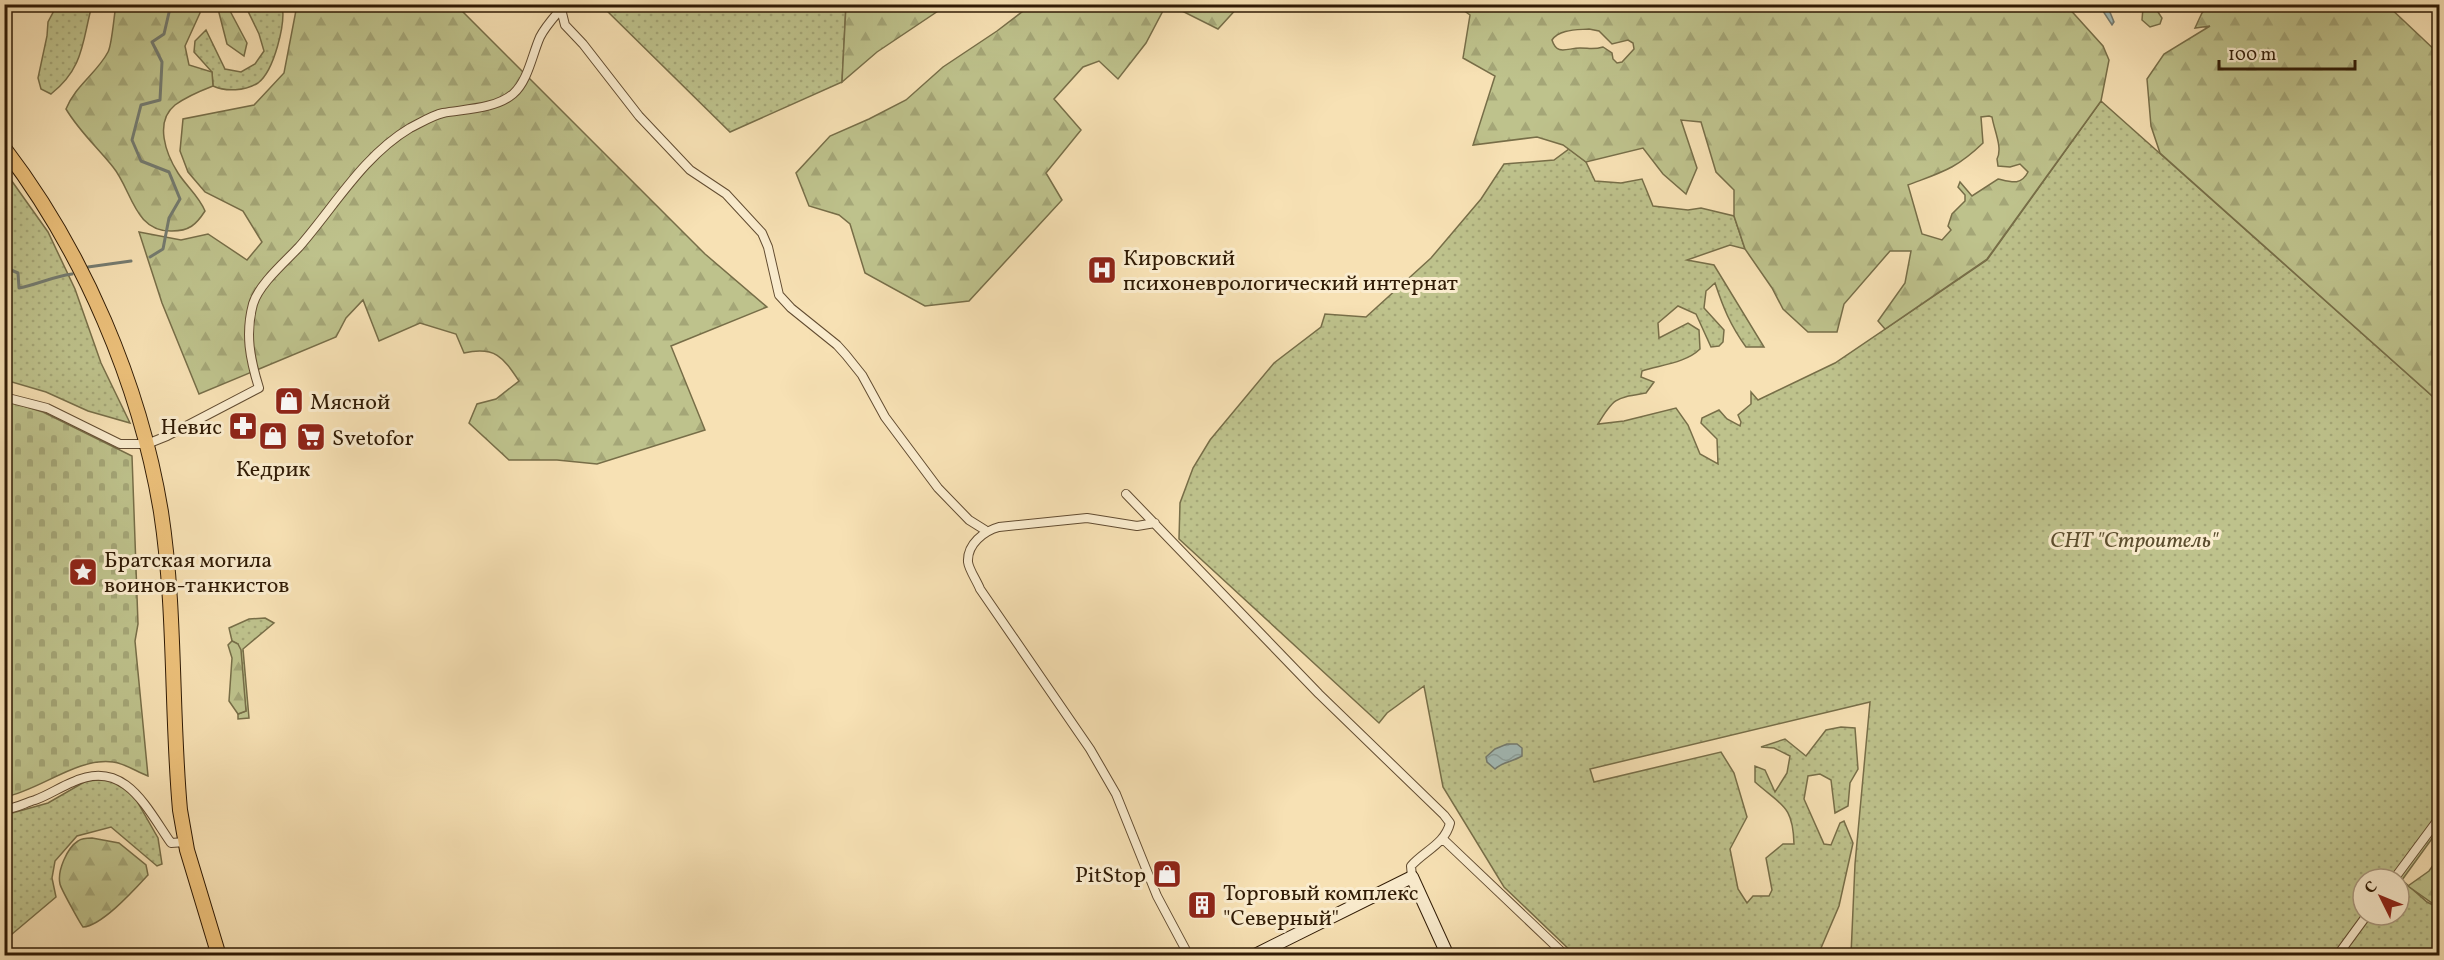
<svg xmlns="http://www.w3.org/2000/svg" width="2444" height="960" font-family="Vollkorn,serif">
<defs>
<pattern id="grass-dots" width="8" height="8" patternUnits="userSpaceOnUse" patternTransform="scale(1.5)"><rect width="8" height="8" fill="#bec28c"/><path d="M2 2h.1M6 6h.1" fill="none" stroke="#a4a677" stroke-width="1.8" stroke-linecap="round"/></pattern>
<pattern id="forest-firs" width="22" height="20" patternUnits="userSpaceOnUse" patternTransform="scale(1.5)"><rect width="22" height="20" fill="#bec28c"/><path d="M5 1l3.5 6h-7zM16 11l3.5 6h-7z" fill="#a4a677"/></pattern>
<pattern id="cemetery-stones" width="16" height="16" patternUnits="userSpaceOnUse" patternTransform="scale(1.5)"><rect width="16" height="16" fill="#bec28c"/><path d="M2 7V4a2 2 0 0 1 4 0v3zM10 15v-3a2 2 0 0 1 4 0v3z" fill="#a4a677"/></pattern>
<pattern id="water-waves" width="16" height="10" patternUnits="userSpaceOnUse" patternTransform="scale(1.5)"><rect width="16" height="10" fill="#a2bbb8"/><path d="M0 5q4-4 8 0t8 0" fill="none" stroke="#8ca09d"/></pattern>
</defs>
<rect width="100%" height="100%" fill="#f7e1b4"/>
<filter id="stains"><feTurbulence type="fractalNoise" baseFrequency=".00333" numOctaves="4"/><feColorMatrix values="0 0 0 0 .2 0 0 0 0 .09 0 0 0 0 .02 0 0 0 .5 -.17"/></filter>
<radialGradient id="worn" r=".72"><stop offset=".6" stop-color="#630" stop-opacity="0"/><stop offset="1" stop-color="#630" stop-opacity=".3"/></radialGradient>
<path fill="url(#grass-dots)" stroke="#776e48" stroke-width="1.5" fill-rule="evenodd" d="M57,5H92C82,42 84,68 51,94L41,89L38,78L47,36L48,22Z
M245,5H282C286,23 274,71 258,83C245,91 226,92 213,86L212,72L194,52L195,41L206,30L225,69L241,72L255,64L264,51L259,34Z
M601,5H846L842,82L730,132Z
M2101,101L2439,402V829L2402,880L2427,902L2439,908V955H1851L1855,864L1870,702L1590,769L1594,782L1721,752L1734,773L1747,817L1730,849L1738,889L1747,903L1753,896H1769L1772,890L1766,858L1783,844H1794C1793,805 1782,806 1755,782V766L1765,770L1775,792L1787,773L1790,756L1774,748L1761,747L1785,739L1806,756L1826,730L1841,727L1855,728L1858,769L1850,783L1848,806L1835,813L1831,780L1820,774L1808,776L1804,799L1824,844L1831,845L1840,823L1844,821L1853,843L1839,906L1818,955H1575L1504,887L1443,787L1424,686L1387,713L1379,723L1179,539L1180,503L1193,468L1210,440L1274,363L1321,327L1325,314L1366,317L1431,258L1481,199L1504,164L1554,160L1569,149L1586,162L1595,181L1621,183L1642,179L1653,206L1688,210L1701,208L1734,216L1745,249L1730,245L1687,260L1714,265L1764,347H1746C1730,325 1723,307 1715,283L1706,291L1704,308L1724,330L1723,342L1719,346L1711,347L1696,314L1678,306L1658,323L1659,338L1688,323L1699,330L1700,349C1686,363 1660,365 1642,371L1641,377L1654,382L1646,393C1616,398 1614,397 1598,424L1624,421L1676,408L1688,425L1700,454L1718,464L1717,439L1701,423L1702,418L1719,410L1727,419L1740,426L1741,422L1738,415L1751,404V392L1758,400L1835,363L1987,260ZM2363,879H2399V915H2363Z
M4,170L48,232L75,289L101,363L130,423L88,411L46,392L5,380Z
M265,618L274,623L243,649L249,718L238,719V714L246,711L238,644L232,641L229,628L249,619Z
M111,779L134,796L158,838L162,864L157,866L111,827L77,836L55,861L52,878L56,897L5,940V815L48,803L86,781Z"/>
<path fill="url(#forest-firs)" stroke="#776e48" stroke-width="1.5" fill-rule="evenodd" d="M1182,4H1240V5L1218,29L1178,9Z
M116,5H199L200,13L185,46L189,65L212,72L213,86C200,91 186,97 175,105C154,122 166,154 178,173C187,187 199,196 205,211C196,225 189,231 172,231C134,232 132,190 113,167C97,147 79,131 66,109C75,86 97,73 108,52C112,45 114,15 116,5Z
M217,5H230L229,9L247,43L244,56L227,44Z
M297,5H456L705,254L767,307L671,346L705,430L597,464L557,460H509L469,423L477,404L496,399L519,381C503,357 495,346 464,353L456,334L420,323L379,341L363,300L346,318L336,337L199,394L162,303L139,232L181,240L208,234L247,260L262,242L243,211L205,192L188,172L180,151L183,119L254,105L284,73Z
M846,5V4L947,5L877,52L842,82Z
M1031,5H1166L1146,43L1118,79L1099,61L1083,67L1054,99L1081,130L1046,173L1062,200L969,301L925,306L865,273L850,224L839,215L809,206L796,173L830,136L869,119L906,100L943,67L997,31Z
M1456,5H2066L2103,46L2109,60L2101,101L1987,259L1885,329L1878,321L1905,283L1911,251H1890L1844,304L1837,332H1808L1783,309L1772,288L1745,249L1734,216V190L1716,172L1701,122L1681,120L1697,168L1686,194L1663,174L1643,148L1586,162L1563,145L1537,137L1473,145L1495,76L1463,58L1470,15ZM1589,29L1599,31L1612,44L1628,40L1633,43L1634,49L1622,62L1617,63L1613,59L1612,53L1603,47C1593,50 1589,48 1580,48C1567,48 1557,56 1552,40C1559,29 1577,30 1589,29ZM1989,116L1992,117C1994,130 2003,148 1997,159L1998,166L2010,167L2020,164L2028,172C2021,186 2011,182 1998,179L1972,196L1960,182L1958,187L1965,195V201L1952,214L1948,226L1951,230L1942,240L1922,234L1908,185C1942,172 1956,169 1983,143L1981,117Z
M2147,5H2160L2158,12L2162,18L2160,24L2150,27L2142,20L2143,8Z
M2209,5H2387L2439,54V402L2160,153L2151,126L2147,79L2164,54L2210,26L2195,28L2202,13Z
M232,641L238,644L241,650L246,711L238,714L229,701L232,658L228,645Z
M92,838L119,843L146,865L148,875C135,889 102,926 83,927C80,923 61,889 60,884C57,871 67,848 78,841C82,838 88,838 92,838Z
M2439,857V908L2408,886L2429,871Z"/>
<path fill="url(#cemetery-stones)" stroke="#776e48" stroke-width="1.5" d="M4,400L43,412L132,456L138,624L135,641L148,776C137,772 124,763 113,762C78,757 40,790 5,797Z"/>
<path fill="url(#water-waves)" stroke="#747b70" stroke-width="1.5" d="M2099,5H2107L2114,22L2112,25Z
M1507,744H1517L1522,748V756C1512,762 1502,762 1495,769L1487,762L1486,757L1495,749Z"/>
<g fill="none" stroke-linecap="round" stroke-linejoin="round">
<path stroke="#747b70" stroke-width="3" d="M150,257L163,249L169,218L180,199L169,172L141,161L132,140L141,105L160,100L162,62L152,42L164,34L171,4
M4,267L18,273L19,288C39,284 51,277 72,274
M88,267L131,261"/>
<g stroke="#624c31" stroke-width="10">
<path id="street" d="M561,9L565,25L583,44L639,116L690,170L726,194L762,233L768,247L779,295L791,308L837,345L846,355L862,375L885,417L938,488L969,520L985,530
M4,397L47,408L120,444H147L167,436L259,388C250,359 245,334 253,304C259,284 285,262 299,247C334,207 363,156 410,128C420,123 433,115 443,113C465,109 495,109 513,94C528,81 532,55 540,37C546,25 557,14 565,4
M1126,494L1319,694L1444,815L1450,823C1445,844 1424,851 1411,866L1412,877
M1155,523L1137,526L1087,518L999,527C984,531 967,544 968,562C969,570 977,581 980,589L1090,749L1116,794L1157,896L1189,956
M4,809C16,809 24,803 35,800C49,795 60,787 73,782C124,758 146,807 171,843L185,842
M1443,839L1566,956
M2394,879L2440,817
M2337,956L2367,915"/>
</g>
<g stroke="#301b05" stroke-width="14">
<path id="secondary" d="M1253,956L1412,877L1448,956"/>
</g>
<g stroke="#301b05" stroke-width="16">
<path id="primary" d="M4,148C83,251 140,384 161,512C176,610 171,711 180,810L187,850L219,956"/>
</g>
<use href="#street" stroke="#faecce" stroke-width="8"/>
<use href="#secondary" stroke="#faecce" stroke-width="12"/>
<use href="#primary" stroke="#ecc07a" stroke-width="14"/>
</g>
<defs>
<g id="hospital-square" transform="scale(1.5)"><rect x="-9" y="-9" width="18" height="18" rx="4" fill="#8f2418" stroke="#faecce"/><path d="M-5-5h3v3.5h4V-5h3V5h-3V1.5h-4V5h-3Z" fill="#fff"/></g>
<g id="shop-square" transform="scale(1.5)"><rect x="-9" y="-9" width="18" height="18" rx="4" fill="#8f2418" stroke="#faecce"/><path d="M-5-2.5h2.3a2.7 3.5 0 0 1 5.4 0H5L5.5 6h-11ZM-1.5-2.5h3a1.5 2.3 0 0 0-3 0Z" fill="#fff"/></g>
<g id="pharmacy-square" transform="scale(1.5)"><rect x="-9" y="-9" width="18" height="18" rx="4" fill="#8f2418" stroke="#faecce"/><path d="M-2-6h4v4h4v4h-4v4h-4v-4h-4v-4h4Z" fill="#fff"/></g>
<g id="supermarket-square" transform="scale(1.5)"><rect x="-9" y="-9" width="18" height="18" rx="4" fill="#8f2418" stroke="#faecce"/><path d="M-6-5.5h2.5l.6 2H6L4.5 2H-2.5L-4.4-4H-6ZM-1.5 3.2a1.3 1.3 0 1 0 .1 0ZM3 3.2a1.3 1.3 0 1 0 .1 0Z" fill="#fff"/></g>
<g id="sight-square" transform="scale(1.5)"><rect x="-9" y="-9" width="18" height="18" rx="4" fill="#8f2418" stroke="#faecce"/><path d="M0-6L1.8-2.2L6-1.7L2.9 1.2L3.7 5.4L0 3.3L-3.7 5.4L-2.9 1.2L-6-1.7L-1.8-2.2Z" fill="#fff"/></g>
<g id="building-square" transform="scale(1.5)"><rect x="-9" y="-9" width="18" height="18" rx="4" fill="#8f2418" stroke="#faecce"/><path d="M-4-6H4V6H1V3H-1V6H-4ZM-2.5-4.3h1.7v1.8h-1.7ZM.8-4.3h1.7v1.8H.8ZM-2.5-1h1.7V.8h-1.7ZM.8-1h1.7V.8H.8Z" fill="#fff"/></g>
</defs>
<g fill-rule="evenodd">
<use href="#hospital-square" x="1102" y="270"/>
<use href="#shop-square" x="289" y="401"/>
<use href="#pharmacy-square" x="243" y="426"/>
<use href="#shop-square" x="273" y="436"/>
<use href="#supermarket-square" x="311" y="437"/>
<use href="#sight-square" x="83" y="572"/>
<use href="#shop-square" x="1167" y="874"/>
<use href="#building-square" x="1202" y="905"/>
</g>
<g text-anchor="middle" stroke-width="6" stroke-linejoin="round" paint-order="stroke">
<g font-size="22" fill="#301b05" stroke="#faecce" text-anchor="start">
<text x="1123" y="265">Кировский<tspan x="1123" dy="25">психоневрологический интернат</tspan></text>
<text x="310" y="409">Мясной</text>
<text x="222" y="434" text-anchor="end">Невис</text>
<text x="332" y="445">Svetofor</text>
<text x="273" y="476" text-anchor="middle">Кедрик</text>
<text x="104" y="567">Братская могила<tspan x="104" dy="25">воинов-танкистов</tspan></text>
<text x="1146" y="882" text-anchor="end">PitStop</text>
<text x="1223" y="900">Торговый комплекс<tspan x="1223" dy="25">"Северный"</tspan></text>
</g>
<g font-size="22" font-style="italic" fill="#5b4d2e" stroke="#faecce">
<text x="2134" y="547">СНТ "Строитель"</text>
</g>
</g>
<rect width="2444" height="960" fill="none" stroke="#f7e1b4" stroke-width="24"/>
<rect x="6" y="6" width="2432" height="948" fill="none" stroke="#301b05" stroke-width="3"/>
<rect x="12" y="12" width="2420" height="936" fill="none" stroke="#301b05" stroke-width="1.5"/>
<g transform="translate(2381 897) rotate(313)"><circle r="28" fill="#faecce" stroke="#a9987e" stroke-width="1.5"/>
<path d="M0-4.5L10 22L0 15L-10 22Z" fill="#8f2418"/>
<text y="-9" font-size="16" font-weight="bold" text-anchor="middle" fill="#301b05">С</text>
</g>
<path d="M2219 60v9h136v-9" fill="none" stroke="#301b05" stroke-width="3"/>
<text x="2228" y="60" font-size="18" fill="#301b05" stroke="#faecce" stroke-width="4.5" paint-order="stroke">100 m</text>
<rect width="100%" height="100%" filter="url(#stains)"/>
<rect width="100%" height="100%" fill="url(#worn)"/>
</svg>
